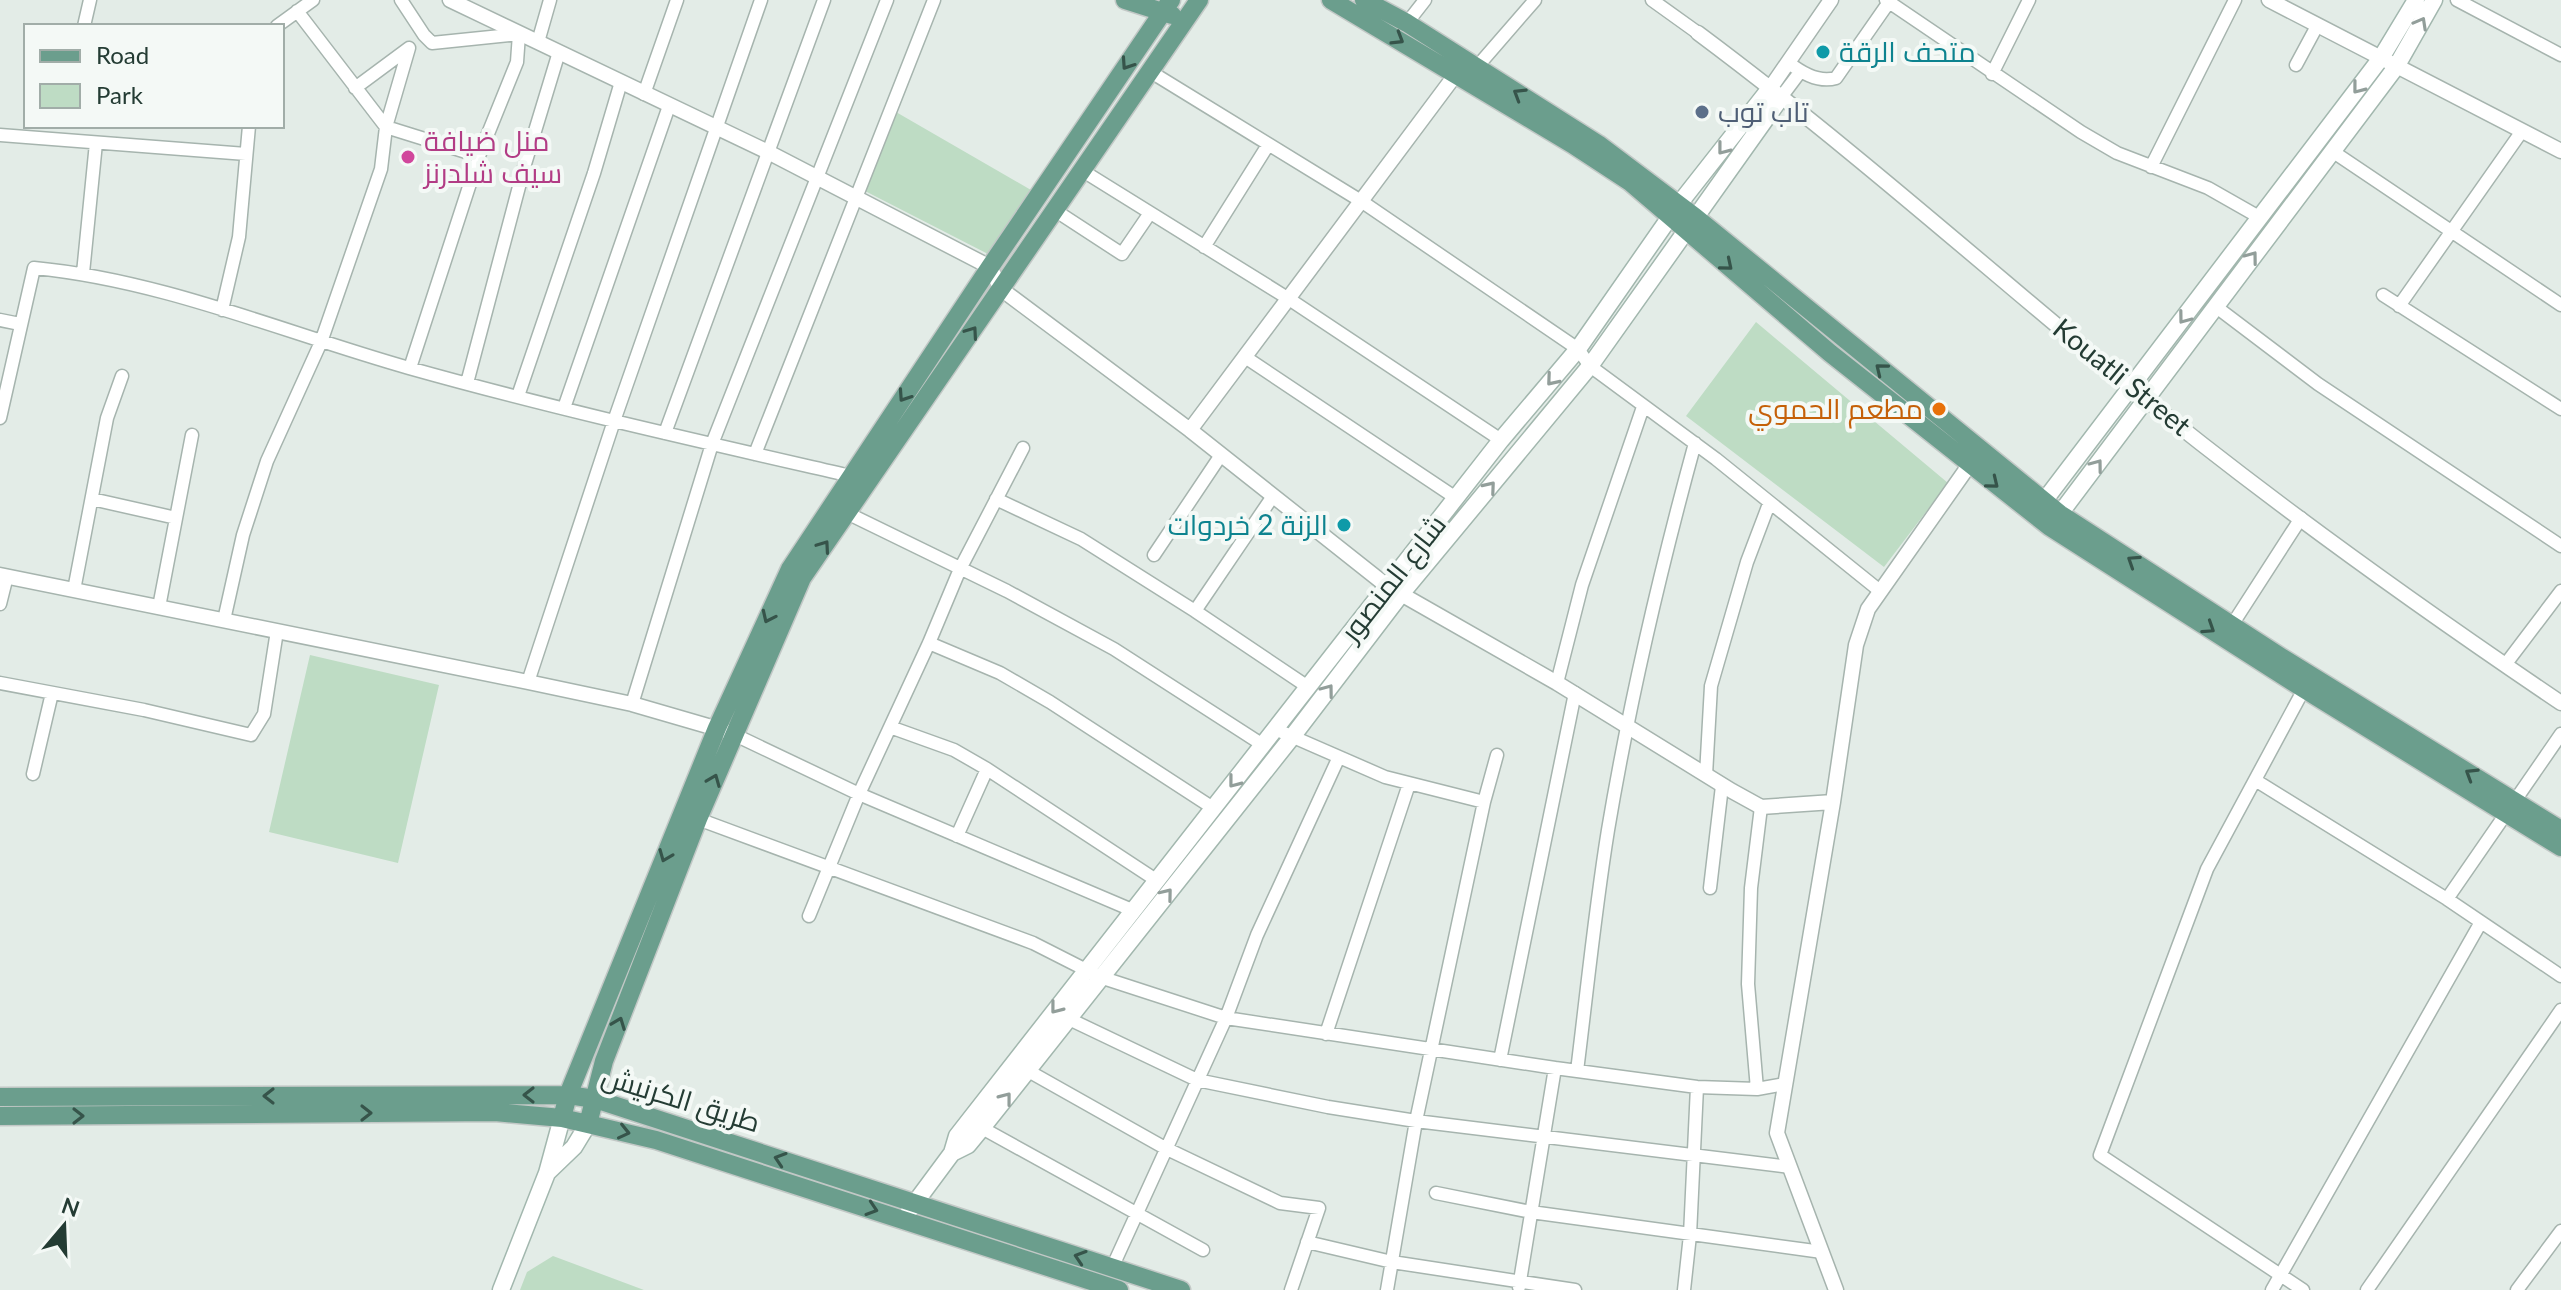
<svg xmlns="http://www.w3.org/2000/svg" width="2561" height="1290" font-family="Lato,Cairo,sans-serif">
<rect width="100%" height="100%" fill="#e3ece7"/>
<path fill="#bedcc4" d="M896,112L1031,190L988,254L865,191Z
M1756,322L1948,483L1884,567L1686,416Z
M310,655L439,685L398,863L269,832Z
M553,1256L644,1290H520L527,1272Z"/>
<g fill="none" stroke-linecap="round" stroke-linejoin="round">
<g stroke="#a6b4ae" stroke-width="15">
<path id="minor" d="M401,0L424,35L432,43L519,34L517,62L479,156L410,368
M1652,0L1698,33
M1886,0L2081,132L2117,153L2208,188L2259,217
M2457,0L2561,55
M1407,23L1425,0
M84,26L90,0
M277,26L313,0
M538,42L550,0
M409,48L386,127L479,156
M1789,63C1803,74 1819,83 1836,78L1889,2
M2296,65L2317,26
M1476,68L1535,0
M1151,72L1361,201L1578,349L1590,366L1716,459L1880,591
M1992,74L2029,0
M355,88L409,48
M644,94L677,0
M1782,96L1800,72
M0,135L246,154
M2332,151L2561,305
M2151,167L2235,0
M1083,171L1289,299L1501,440
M1056,211L1122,254L1150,213
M1204,247L1268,145
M83,273L96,143
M2383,295L2561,409
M2215,306L2318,384L2561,546
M2399,306L2522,131
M222,310L239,237L249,126
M0,320L20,324
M1245,357L1456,498
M467,383L525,164L559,52
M518,396L594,173L621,82
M564,408L669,106
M0,418L34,268C162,280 285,333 409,368C555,409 703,442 851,476L856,482
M665,433L824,0
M755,454L934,0
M92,499L176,518
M996,499L1081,539L1195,611L1308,687
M847,513L1007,591L1114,649L1263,745
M1154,555L1221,455
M74,590L107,418L122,376
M0,604L7,576
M159,607L192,435
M1195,611L1273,496
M224,620L243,535L267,461L321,342L381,169L386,127L297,11
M2232,625L2301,518
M929,643L1000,673L1050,702L1213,808
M2505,665L2561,591
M528,682L614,421L761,0
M0,683L144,710L251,735L264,714L277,631
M1557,683L1582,585L1643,407
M632,704L712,444L887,0
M890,727L954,750L987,769L1156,880
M1275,729L1385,777L1484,802
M733,734L859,794L1132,910
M33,774L52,693
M1706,775L1711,686L1747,562L1769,504
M2255,780L2447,899L2561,976
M698,819L1033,943L1100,977L1226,1018L1555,1068L1697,1087L1757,1089L1785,1084
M957,836L987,769
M1710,888L1722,786
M2447,899L2561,734
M809,916L859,794L929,643L960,569L1023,448
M1067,1018L1197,1080L1328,1107L1416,1121L1790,1167
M1326,1034L1409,784
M1500,1060L1575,693
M1023,1068L1165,1148L1280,1203L1319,1208L1291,1290
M1577,1071C1587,991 1595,910 1608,830C1630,699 1660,571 1695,443
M1757,1089L1748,984L1751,888L1761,807
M982,1128L1203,1250
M1436,1193L1531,1212L1822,1252
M1307,1242L1392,1262L1575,1290
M1112,1268L1226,1018L1257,935L1338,759
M1519,1287L1555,1068
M1387,1290L1416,1121L1484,802L1497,755
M1684,1290L1690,1235L1697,1087
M2272,1290L2481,922
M2303,1290L2100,1155L2207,869L2304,689
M2367,1290L2561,1010
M2517,1290L2561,1231"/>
</g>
<g stroke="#a6b4ae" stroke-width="17">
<path id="tertiary" d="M450,0L768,152L990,267L1001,289L1190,430L1387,586L1557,683L1732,791L1761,807L1833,802
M2269,0L2561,151
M1698,33C1847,144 1985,267 2128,385C2266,498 2413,603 2561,703
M1771,87L1831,0
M1190,430L1456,74
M0,575L528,682L632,704L725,731
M1836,1290L1777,1133L1833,802L1856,645L1868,609L1970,464"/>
</g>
<g stroke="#a2b7ae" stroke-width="19">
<path id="secondary" d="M2038,509L2381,58L2416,0
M2053,523L2396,67L2434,0
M952,1153L968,1145L982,1128L1292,737L1402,593L1590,366L1782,96
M548,1172L574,1147L588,1124
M909,1211L952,1153L957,1136L1501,440L1578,349L1679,204L1771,87
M501,1290L547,1173L562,1118"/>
</g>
<g stroke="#c2c8c6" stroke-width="21">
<path id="primary" d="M1125,0L1172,15
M1331,0L1572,144L1630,182L1830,353L2050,527L2304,689L2561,847
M1364,0L1407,23L1598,144L1695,217L2060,514L2281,657L2561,830
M0,1097L568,1095L595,1099L1181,1290
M0,1116L495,1112L562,1118L656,1140L1119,1290
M562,1118L568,1095L717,728L790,569L990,267L1171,0
M588,1124L604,1061L698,819L802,578L1199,0"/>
</g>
<use href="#minor" stroke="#fff" stroke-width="12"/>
<use href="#tertiary" stroke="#fff" stroke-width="14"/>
<use href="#secondary" stroke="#fff" stroke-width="16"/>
<use href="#primary" stroke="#6b9e8d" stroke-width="18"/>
</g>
<defs><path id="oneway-chevron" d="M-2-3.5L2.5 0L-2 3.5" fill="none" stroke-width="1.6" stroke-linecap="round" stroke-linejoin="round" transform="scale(2)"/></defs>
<g stroke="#929e9a">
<use href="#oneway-chevron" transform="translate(2421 23) rotate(-61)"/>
<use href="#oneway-chevron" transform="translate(2358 88) rotate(128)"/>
<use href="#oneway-chevron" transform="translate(1723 149) rotate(128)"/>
<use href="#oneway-chevron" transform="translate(2252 257) rotate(-53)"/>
<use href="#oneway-chevron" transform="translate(2184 318) rotate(127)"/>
<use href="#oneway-chevron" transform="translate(1552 380) rotate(130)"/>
<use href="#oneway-chevron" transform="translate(2097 465) rotate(-53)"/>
<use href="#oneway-chevron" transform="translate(1490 487) rotate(-50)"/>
<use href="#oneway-chevron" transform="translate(1328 690) rotate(-53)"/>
<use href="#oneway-chevron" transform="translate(1234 782) rotate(128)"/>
<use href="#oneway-chevron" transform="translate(1167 894) rotate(-51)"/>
<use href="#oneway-chevron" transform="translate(1056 1008) rotate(128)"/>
<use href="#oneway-chevron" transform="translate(1006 1098) rotate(-52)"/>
</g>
<g stroke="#36544a">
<use href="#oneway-chevron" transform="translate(1398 39) rotate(31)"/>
<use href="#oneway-chevron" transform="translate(1127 64) rotate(124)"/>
<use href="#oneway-chevron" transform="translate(1519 94) rotate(-148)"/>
<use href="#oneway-chevron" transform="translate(1727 265) rotate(40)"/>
<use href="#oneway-chevron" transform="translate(972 332) rotate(-55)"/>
<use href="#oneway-chevron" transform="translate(1881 369) rotate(-141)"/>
<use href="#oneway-chevron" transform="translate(904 396) rotate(124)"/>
<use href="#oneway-chevron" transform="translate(1993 483) rotate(39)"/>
<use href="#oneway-chevron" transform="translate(824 546) rotate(-55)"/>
<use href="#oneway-chevron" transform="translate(2133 561) rotate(-147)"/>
<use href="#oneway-chevron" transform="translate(768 617) rotate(115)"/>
<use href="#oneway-chevron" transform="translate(2209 628) rotate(33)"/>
<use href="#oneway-chevron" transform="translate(2471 774) rotate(-148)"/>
<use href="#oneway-chevron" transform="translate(714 780) rotate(-68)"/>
<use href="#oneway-chevron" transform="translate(665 856) rotate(112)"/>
<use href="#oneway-chevron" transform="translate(619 1023) rotate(-69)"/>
<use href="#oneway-chevron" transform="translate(529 1095) rotate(180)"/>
<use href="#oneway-chevron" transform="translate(269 1096) rotate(180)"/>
<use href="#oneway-chevron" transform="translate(366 1113)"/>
<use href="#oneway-chevron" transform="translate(78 1116)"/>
<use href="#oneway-chevron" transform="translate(624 1132) rotate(13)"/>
<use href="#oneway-chevron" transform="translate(780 1159) rotate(-162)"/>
<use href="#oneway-chevron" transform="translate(872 1209) rotate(18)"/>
<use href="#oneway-chevron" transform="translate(1080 1257) rotate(-162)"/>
</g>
<g fill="#0f9aa8" stroke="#f4f9f6" stroke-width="3">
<circle cx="1823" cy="52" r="8"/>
<circle cx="1344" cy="525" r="8"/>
</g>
<circle fill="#5c6f8a" stroke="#f4f9f6" stroke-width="3" cx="1702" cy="112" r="8"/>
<circle fill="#d1479c" stroke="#f4f9f6" stroke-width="3" cx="408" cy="157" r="8"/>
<circle fill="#e8710a" stroke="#f4f9f6" stroke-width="3" cx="1939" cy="409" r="8"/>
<g text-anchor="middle" stroke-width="8" stroke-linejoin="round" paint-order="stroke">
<g font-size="28" fill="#0d838f" stroke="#f4f9f6" text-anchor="start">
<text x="1839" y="62">متحف الرقة</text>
<text x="1328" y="535" text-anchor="end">الزنة 2 خردوات</text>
</g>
<g font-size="28" fill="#4e5e75" stroke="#f4f9f6" text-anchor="start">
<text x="1718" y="122">تاب توب</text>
</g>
<g font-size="28" fill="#b23c85" stroke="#f4f9f6" text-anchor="start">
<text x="424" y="151">منل ضيافة<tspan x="424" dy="32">سيف شلدرنز</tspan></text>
</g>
<g font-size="28" fill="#243c34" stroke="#f4f9f6">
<text transform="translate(2122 377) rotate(39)" y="10">Kouatli Street</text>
<text transform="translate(1393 578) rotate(-52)" y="10">شارع المنصور</text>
<text transform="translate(681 1099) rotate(17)" y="10">طريق الكرنيش</text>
</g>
<g font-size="28" fill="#c56008" stroke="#f4f9f6" text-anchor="end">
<text x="1923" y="419">مطعم الحموي</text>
</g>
</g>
<rect x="24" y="24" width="260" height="104" fill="#f4f9f6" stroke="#a1ada8" stroke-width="2"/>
<rect x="40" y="50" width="40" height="12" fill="#6b9e8d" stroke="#a1ada8" stroke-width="2"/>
<text x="96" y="64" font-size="24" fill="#243c34">Road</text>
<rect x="40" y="84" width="40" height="24" fill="#bedcc4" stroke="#a1ada8" stroke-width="2"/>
<text x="96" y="104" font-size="24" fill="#243c34">Park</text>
<g transform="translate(64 1226) rotate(19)" stroke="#f4f9f6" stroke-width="6" paint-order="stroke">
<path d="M0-6L14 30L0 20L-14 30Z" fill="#243c34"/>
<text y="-12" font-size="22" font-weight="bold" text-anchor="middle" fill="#243c34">N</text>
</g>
</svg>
